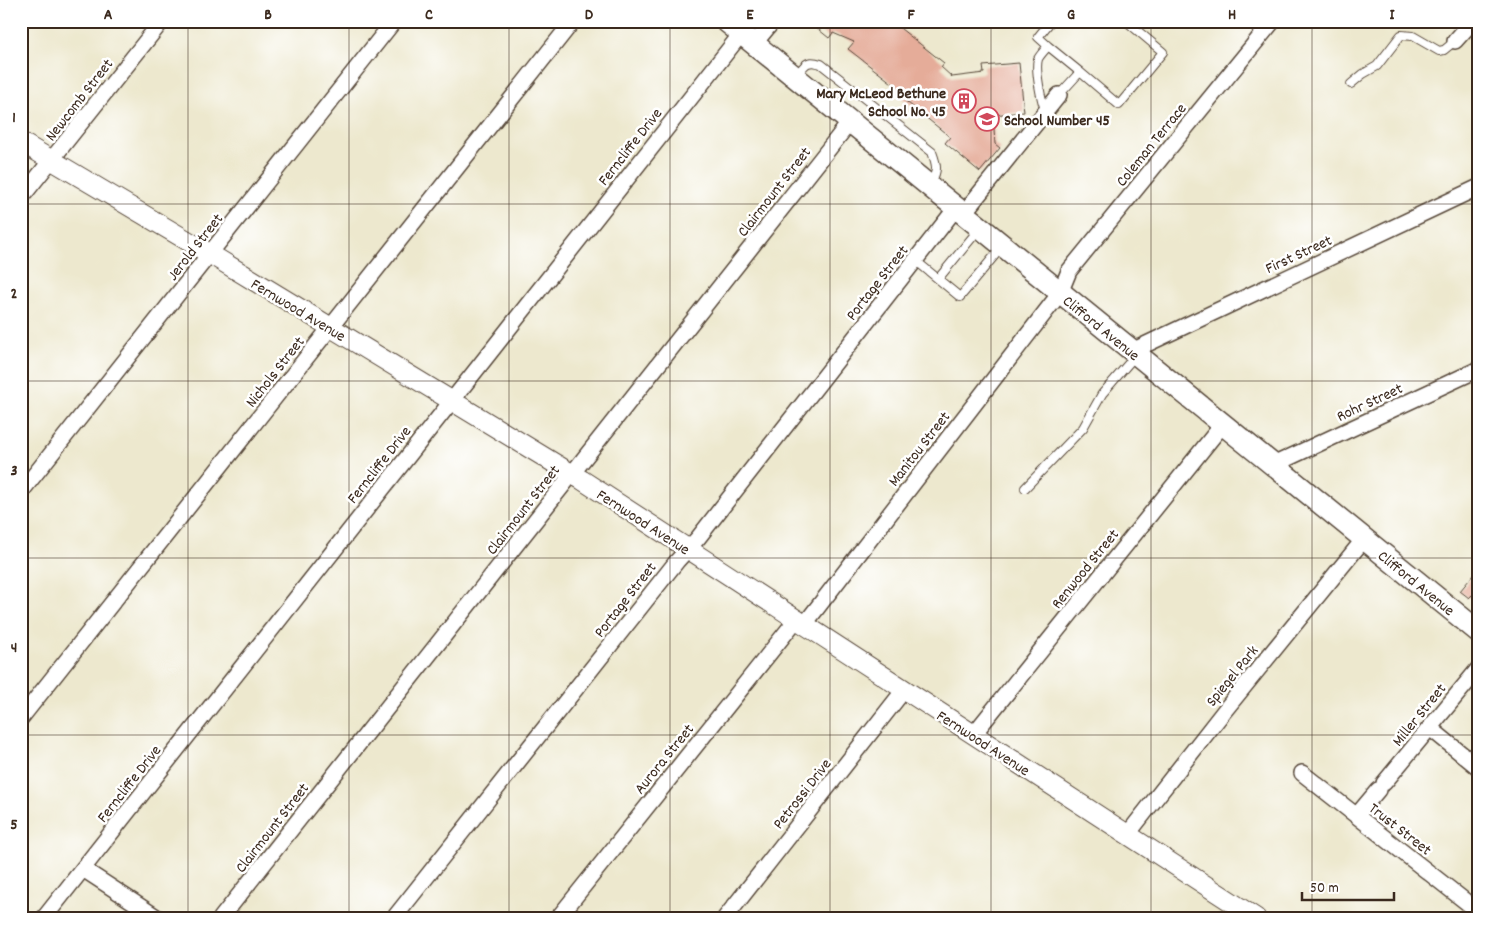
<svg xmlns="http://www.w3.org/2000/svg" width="1500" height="939" font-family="Dekko,sans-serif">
<rect width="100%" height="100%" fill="#fff"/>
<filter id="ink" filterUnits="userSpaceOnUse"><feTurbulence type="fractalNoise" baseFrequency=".02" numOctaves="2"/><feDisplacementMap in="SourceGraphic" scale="10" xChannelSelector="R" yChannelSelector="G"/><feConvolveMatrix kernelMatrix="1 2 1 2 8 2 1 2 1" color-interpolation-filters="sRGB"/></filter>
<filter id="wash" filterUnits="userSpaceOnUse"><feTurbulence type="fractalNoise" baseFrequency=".0096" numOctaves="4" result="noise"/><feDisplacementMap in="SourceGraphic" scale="20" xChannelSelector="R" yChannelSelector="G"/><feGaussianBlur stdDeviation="1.12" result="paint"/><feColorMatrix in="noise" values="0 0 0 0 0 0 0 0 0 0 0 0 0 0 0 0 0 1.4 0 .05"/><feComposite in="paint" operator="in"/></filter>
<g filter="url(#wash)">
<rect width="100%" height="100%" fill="#ede8ce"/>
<g id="blocks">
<path fill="#e5ac99" d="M808,21H891L944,63L941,67L952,77L984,73L983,66L1019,63L1024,112L993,115L995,144L1000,148L980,172L945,143L950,137L892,90L896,86L848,49L854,42L833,33L829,38Z
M1479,568V600L1472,595L1469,598L1460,591Z"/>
</g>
</g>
<g filter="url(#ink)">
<use href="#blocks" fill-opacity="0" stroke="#564638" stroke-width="1"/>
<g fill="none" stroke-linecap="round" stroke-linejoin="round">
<g stroke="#564638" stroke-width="10">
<path id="service" d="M1048,46L1038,37L1051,21
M1080,72L1119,105L1163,52L1126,21
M796,76C805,65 806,59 821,64L932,152C938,168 937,170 931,185
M1351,84L1363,74L1377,66L1401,35L1413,36L1439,51L1444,50L1455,41
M1046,111C1041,102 1035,69 1038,59C1040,55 1045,50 1048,46L1080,72L1059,95
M915,260L960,297L1001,248
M938,279L980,228
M1025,488L1083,428L1102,394L1135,356"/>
</g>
<g stroke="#564638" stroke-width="18">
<path id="minor" d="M1455,41L1473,21
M754,44L773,21
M21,198L162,21
M963,214L1059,95
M1132,351L1479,187
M1273,465L1479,369
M21,492L394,21
M804,625L1060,293L1069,271L1273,21
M21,718L573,21
M1430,728L1479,768
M973,735L1223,424
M1302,773L1479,912
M1384,783L1479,668
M1357,815L1378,790
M1127,835L1225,710L1364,539
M83,869L158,918
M44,918L741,34
M221,918L850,122
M394,918L677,561L698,538L956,208
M558,918L796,620
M725,918L904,690"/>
</g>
<g stroke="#564638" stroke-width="21">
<path id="tertiary" d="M21,142L210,254L582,480L1256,918"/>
</g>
<g stroke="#564638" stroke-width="24">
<path id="secondary" d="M726,21L1479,632"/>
</g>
<use href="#service" stroke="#fff" stroke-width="8"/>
<use href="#minor" stroke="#fff" stroke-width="15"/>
<use href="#tertiary" stroke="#fff" stroke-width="19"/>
<use href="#secondary" stroke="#fff" stroke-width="21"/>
</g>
</g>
<path fill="none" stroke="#3b2a1e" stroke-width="1" stroke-opacity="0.55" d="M188,21V918M349,21V918M509,21V918M670,21V918M830,21V918M991,21V918M1151,21V918M1312,21V918M21,204H1479M21,381H1479M21,558H1479M21,735H1479"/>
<defs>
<g id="building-ring" transform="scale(1.25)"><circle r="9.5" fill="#fff" stroke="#d1495b" stroke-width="1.5"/><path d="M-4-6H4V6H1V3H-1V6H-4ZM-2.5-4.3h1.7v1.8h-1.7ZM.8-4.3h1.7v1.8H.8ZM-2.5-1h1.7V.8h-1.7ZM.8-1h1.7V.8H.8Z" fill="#d1495b"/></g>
<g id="school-ring" transform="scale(1.25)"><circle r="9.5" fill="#fff" stroke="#d1495b" stroke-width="1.5"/><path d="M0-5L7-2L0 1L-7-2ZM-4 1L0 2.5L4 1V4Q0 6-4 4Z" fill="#d1495b"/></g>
</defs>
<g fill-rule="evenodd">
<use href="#building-ring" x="964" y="101"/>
<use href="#school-ring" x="987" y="119"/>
</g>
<g text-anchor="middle" stroke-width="5" stroke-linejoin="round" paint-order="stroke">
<g font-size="16" font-weight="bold" fill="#3b2a1e" stroke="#fff" text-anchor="end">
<text x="946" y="98">Mary McLeod Bethune<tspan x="946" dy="18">School No. 45</tspan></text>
<text x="1004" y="125" text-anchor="start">School Number 45</text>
</g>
<g font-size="16" fill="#3b2a1e" stroke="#fff">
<text transform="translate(78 99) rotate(-52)" y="6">Newcomb Street</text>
<text transform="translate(1150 144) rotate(-51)" y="6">Coleman Terrace</text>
<text transform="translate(629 146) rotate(-52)" y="6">Ferncliffe Drive</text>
<text transform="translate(773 191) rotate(-52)" y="6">Clairmount Street</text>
<text transform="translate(194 246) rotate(-52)" y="6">Jerold Street</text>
<text transform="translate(1298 253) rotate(-25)" y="6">First Street</text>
<text transform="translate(876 282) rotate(-52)" y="6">Portage Street</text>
<text transform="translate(299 309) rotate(31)" y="6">Fernwood Avenue</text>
<text transform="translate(1102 327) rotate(39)" y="6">Clifford Avenue</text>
<text transform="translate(274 371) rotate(-52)" y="6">Nichols Street</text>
<text transform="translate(1369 401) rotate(-25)" y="6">Rohr Street</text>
<text transform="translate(918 448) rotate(-52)" y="6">Manitou Street</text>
<text transform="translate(378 464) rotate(-52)" y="6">Ferncliffe Drive</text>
<text transform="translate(522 509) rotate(-52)" y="6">Clairmount Street</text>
<text transform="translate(644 521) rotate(33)" y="6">Fernwood Avenue</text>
<text transform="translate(1084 568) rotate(-51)" y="6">Renwood Street</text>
<text transform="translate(1417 582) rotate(39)" y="6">Clifford Avenue</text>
<text transform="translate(624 599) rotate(-52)" y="6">Portage Street</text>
<text transform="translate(1231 675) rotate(-51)" y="6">Spiegel Park</text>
<text transform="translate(1418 714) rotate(-51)" y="6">Miller Street</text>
<text transform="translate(984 742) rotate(33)" y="6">Fernwood Avenue</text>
<text transform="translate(663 758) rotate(-51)" y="6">Aurora Street</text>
<text transform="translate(128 783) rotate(-52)" y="6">Ferncliffe Drive</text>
<text transform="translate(801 793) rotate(-52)" y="6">Petrossi Drive</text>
<text transform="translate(271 827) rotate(-52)" y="6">Clairmount Street</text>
<text transform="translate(1401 828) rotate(38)" y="6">Trust Street</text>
</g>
</g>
<rect width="1500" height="939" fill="none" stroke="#fff" stroke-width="55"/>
<path d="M1302 892v8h92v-8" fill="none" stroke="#3b2a1e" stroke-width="2.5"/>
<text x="1310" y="892" font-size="15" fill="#3b2a1e" stroke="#ffffff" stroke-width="4" paint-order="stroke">50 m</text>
<rect x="28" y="28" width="1444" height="884" fill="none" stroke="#3b2a1e" stroke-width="2"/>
<g font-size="16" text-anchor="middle" font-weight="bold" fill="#3b2a1e">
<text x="108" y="19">A</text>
<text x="268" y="19">B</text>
<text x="429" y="19">C</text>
<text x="589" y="19">D</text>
<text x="750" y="19">E</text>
<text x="911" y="19">F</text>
<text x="1071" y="19">G</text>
<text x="1232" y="19">H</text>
<text x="1392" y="19">I</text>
<text x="14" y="122">1</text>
<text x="14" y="298">2</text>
<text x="14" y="475">3</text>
<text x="14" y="652">4</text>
<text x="14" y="829">5</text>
</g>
</svg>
